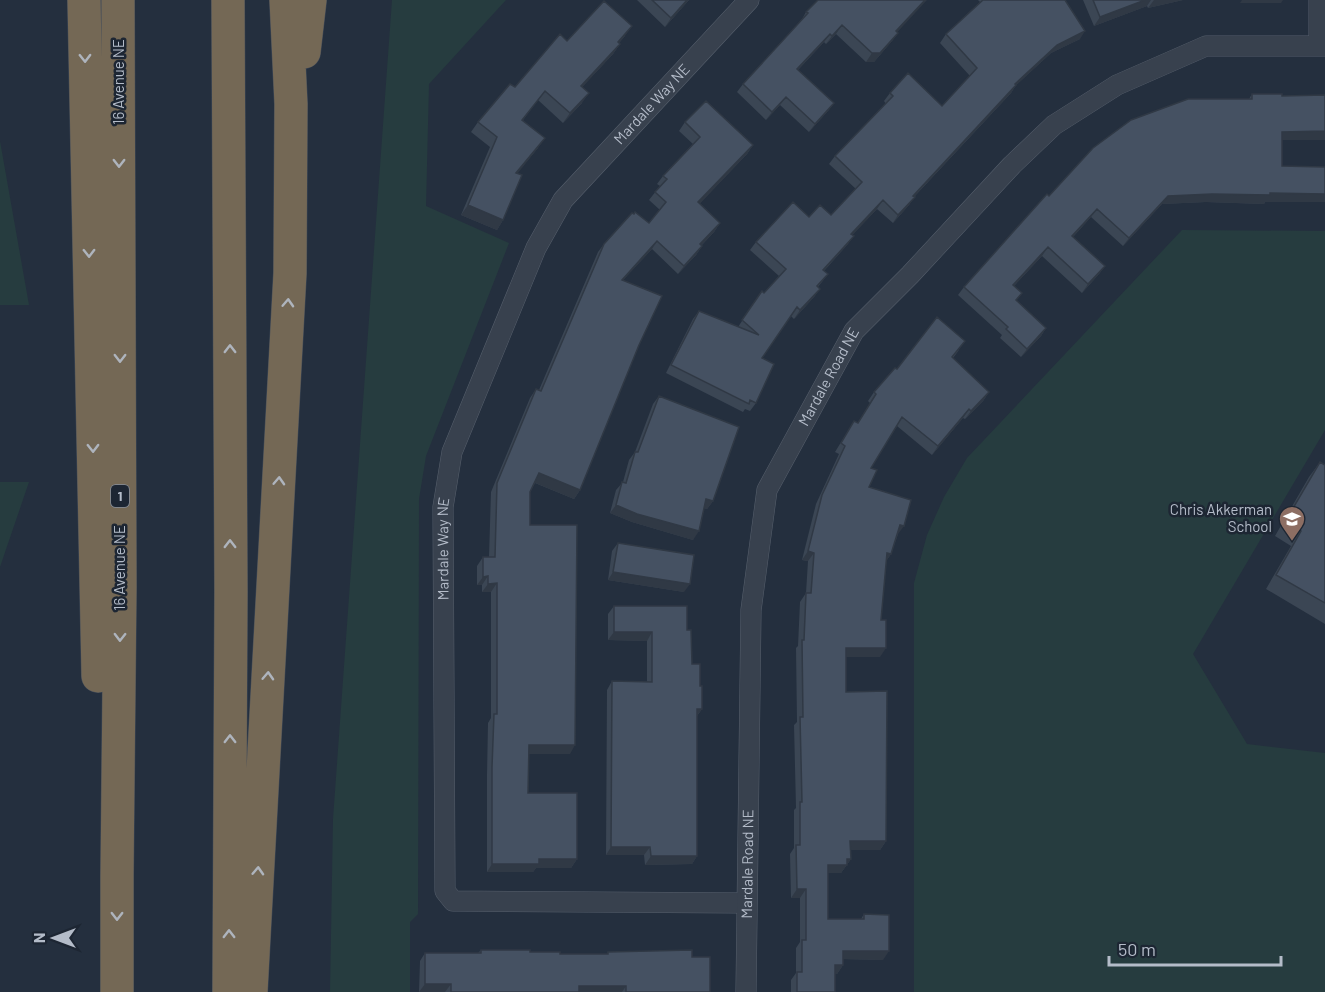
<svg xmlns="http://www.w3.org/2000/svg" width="1325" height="992" font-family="Barlow,sans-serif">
<rect width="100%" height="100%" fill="#242f3e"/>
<path fill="#263c3f" d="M392,0H506L429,84L426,206L509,243L426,456L419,499L418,914L410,922V992H330L333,819Z
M0,141L29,305H0Z
M1182,230L1325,231V430L1193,654L1247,744L1325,753V992H914V583L927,535L944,497L967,458Z
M0,482H29L0,567Z"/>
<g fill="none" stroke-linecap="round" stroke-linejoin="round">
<g stroke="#565f6c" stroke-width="21">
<g id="minor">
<path d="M1319,45V0"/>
<path id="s1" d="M746,903L453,901L445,891L443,507L452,452L536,248L563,200L749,0"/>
<path id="s2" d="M746,992L751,610L767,490L854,331L910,275L1012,165L1054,125L1117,85L1206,46H1325"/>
</g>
</g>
<g stroke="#434c59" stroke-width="34">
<path id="motorway" d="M84,0L98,676
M228,0L231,591L229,992
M304,52L310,0
M117,992V876L120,587L118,0
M251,992L290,273L291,104L286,0"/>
</g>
<use href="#minor" stroke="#38414e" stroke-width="20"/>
<use href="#motorway" stroke="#746855" stroke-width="33"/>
</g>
<path fill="#3b4654" d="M637,0H689L665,27Z
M978,0H1065L1080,39L1051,53L1016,85L1011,93L914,197L909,205L893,223L877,209L852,235L848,244L824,271L828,274L818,287L820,289L814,297L794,319L791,316L762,358L756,403L750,411L745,409L743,412L666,373L693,319L699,311L738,327L762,291L764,293L779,276L750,250L756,242L809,217L831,215L856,189L829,164L835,156L886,104L884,101L890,93L942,106L970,76L940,43L946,34L980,2Z
M1083,0H1183L1148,8L1147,6L1094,26Z
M806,12L898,33L892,41L874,62H866L836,34L826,44L824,42L798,70L834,103L828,111L809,132L780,105L766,120L737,92L743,84L801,21Z
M625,36L619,43L620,44L613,54L582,87V103L563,123L538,100L523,120L538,148L517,173L503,220L497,230L461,215L490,147L471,132L478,122L515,87L567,41Z
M1252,94L1282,96L1325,95V140H1282V166L1325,167V202H1265L1264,204L1206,202L1162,204L1123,246L1091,217L1073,237L1105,266L1099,274L1082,293L1042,256L1014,286L1017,301L1046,328L1041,336L1021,357L1000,338L1002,335L958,295L964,287L1049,196L1249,99Z
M685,122L753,145L747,154L699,204L720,223L714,232L701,246H702L696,255L678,274L652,249L623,280L639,345L580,490L574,499L535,483L530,492V525L570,754H529L528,793L577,859L571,868H536L533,872H487V775L488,723L491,718V592H482V585H477V566L483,557H489L491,492L530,398L536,389L539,390L598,252L604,244L649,223L660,210L649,200L660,186L657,184L663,176L693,144L679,131Z
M959,350L953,358L989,392L983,401L965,419L963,418L932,455L897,426L871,468L869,487L898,534L891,554L886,561L881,620L880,657H846V692L886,841L880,850H851V859L841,873H828V919H861L864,914L883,960L843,959V965L837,974H835V992H791V980L796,973V948L800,942V898H791L790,854L794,848V810L796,808L794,725L797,722L796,648L798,646L800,602L806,593L808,561L802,560L816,504L839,454L835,452L854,421L858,423L870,403L868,401L874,392L897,369Z
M659,396L713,501L707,509L704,508L693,540L632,522L610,513L616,490L623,482L629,460L635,452L653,404Z
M1320,462L1325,465V624L1266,589L1291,546L1275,536L1309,477Z
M618,543L684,592L608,580L612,551Z
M614,606L687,630L692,664L700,686L702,709L697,716V856L692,864L645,865L644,855H606L607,690L612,681L647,682V641L608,640V614Z
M481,950L560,954H607L608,952L692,957L710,992H419L420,961L425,953H478Z"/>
<path fill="#303945" d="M687,0H689L665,27L671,18Z
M925,0H927L890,40L896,31Z
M1145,0H1151L1147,6L1094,26L1100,17Z
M1154,0H1183L1148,8Z
M1242,0H1283L1281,3H1240Z
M842,25L836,34L826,44L832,36Z
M632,26L625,36L611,52L618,42Z
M1085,31L1080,39L1051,53L1009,92L1015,84L1057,45Z
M898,33L892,41L874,62H866L872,53Z
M830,34L824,42L791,77L797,69Z
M620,44L613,54L574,96L581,86Z
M1016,85L1011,93L907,204L913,196Z
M589,93L582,103L563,123L570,113Z
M786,97L780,105L766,120L772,112Z
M834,103L828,111L809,132L815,124Z
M1325,131V140H1276L1282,132Z
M545,138L538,148L510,183L516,173Z
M753,145L747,154L693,211L698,202Z
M1270,193L1325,194V202H1265L1264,204L1206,202L1162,204L1123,246L1129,238L1168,196L1212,194Z
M915,197L909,205L893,223L898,215Z
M883,200L877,209L846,242L851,234Z
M468,205L503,220L497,230L461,215Z
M1097,209L1091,217L1066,244L1072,236Z
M720,223L714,232L694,253L700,244Z
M854,236L848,244L817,278L823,270Z
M657,241L652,249L616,288L622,280Z
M702,246L696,255L678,274L684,266Z
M1048,247L1042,256L1007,293L1013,285Z
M1105,266L1099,274L1082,293L1088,284Z
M820,289L814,297L794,319L800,310Z
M1046,328L1041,336L1021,357L1027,349Z
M989,392L983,401L965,419L971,411Z
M969,409L963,418L932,455L938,446Z
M539,473L580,490L574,499L533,482Z
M706,499L713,501L707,509L700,507Z
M616,505L699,531L693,540L632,522L610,513Z
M900,525L904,526L898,534L894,533Z
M808,551L814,553L808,561L802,560Z
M887,553L891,554L885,563Z
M613,572L690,584L684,592L608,580Z
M488,576L482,585H477L483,577Z
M497,583L491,592H482L488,584Z
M614,632H652L647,641L608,640Z
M846,648H886L880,657H840Z
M697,709H702L696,717Z
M529,745H575L570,754H523Z
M850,841H886L880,850H844Z
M611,847H650L644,855H606Z
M651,856H697L692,864L645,865Z
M539,859H577L571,868H536L533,872H487L492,864Z
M847,859H851L841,873H822L828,865Z
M797,889H806L800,898H791Z
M843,951H889L883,960L837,959Z
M835,965H843L837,974H829Z
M425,984H451L445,992H419Z
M579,986H626L622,992H575Z"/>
<path fill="#455162" stroke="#303945" stroke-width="1.5" d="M652,0H687L671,18Z
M818,0H925L896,31L898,33L880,53H872L842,25L832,36L830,34L797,69L834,103L815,124L786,97L772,112L743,84L808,13L806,12Z
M983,0H1065L1085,31L1057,45L1015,84L1016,85L913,196L915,197L898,215L883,200L851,234L854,236L823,270L828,274L817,286L820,289L800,310L797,307L762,358L774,364L756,403L750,400L749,404L671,365L699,311L759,335L742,320L762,291L764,293L786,269L756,242L793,202L809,217L820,205L831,215L862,182L835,156L893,96L890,93L908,73L942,106L977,68L946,34Z
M1093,0H1145L1100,17Z
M604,1L632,26L618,42L620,44L581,86L589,93L570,113L545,91L522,120L545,138L516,173L522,175L503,220L468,205L497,137L478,122L510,84L515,87L560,34L567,41Z
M1252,94H1282V96L1325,95V131L1282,132V166L1325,167V194L1270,193V195L1212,194L1168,196L1129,238L1097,209L1072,236L1105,266L1088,284L1048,247L1013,285L1022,293L1016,300L1046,328L1027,349L1006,329L1008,327L964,287L1047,194L1049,196L1093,148L1131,120L1188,99H1252Z
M706,101L753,145L698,202L720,223L700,244L702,246L684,266L657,241L622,280L662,296L639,345L580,490L539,473L530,492V525H577L575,745H529L528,793H577V859H539V864H492V767L494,714H497V583L488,584V576L483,577V557H495L497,483L536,389L541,391L604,244L632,213L634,214L635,212L649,223L666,202L655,192L667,179L663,176L700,137L685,122Z
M937,317L965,341L952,357L989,392L971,411L969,409L938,446L902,417L871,468L877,470L869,487L911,500L904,526L900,525L891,554L887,553L881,620H886V648H846V692L887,691L886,841H850L851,859H847V865H828V919H864V914L889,915V951H843V965H835V992H797V972H802V940H806V889H797L796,845H800V802H802L800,717H803L802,640H804L806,593H811L814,553L808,551L822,495L845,446L841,443L854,421L858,423L876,394L874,392L895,368L897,369Z
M659,396L739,427L713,501L706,499L699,531L637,514L616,505L622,482L626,483L635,452H638Z
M1320,462L1325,465V603L1276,575L1301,531L1285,522Z
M618,543L694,555L690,584L613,572Z
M614,606H687V630H691L692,664H700V686H702V709H697V856H651L650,847H611L612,681L652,682V632H614Z
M481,950H530V952H560V954H608V952L692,950V957H710V992H626V986H579V992H451V984H425V953H481Z"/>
<defs><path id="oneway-chevron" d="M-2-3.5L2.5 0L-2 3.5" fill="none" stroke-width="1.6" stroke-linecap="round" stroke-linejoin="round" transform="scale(1.5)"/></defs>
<g stroke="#aeb4bd">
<use href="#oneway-chevron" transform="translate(85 58) rotate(89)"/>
<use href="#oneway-chevron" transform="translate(119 163) rotate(90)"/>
<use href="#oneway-chevron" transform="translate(89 253) rotate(89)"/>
<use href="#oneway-chevron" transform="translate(288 303) rotate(-87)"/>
<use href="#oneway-chevron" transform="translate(230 349) rotate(-90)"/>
<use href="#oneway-chevron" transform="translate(120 358) rotate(90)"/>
<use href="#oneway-chevron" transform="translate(93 448) rotate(89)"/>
<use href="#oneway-chevron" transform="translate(279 481) rotate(-87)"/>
<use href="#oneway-chevron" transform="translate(230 544) rotate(-90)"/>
<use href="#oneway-chevron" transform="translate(120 637) rotate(91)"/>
<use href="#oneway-chevron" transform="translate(268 676) rotate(-87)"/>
<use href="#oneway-chevron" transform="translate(230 739) rotate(-90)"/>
<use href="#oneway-chevron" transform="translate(258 871) rotate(-87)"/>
<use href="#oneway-chevron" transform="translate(117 916) rotate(90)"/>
<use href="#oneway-chevron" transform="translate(229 934) rotate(-90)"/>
</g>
<defs>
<g id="school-pin" transform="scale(1.35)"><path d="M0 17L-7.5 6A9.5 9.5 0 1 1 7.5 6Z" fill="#8d6e63" stroke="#1d2633"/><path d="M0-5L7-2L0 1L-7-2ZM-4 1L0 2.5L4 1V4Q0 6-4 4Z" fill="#fff"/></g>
</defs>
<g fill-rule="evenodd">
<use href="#school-pin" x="1292" y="519"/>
</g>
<g text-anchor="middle" stroke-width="5" stroke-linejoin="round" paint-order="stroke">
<rect fill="#1d2633" stroke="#878f9c" stroke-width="1.5" x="111" y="485" width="18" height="22" rx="4.5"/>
<g font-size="14" font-weight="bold" fill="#b4bcc9">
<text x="120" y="501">1</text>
</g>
<g font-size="15" fill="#b4bcc9" stroke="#1d2633">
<text transform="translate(119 82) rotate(-90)" y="5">16 Avenue NE</text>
<text dy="5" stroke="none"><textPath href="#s1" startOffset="1152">Mardale Way NE</textPath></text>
<text dy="5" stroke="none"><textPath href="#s2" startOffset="632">Mardale Road NE</textPath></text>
<text dy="5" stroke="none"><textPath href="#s1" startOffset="648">Mardale Way NE</textPath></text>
<text transform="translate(120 568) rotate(-90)" y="5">16 Avenue NE</text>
<text dy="5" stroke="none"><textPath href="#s2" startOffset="128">Mardale Road NE</textPath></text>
</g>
<g font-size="15" fill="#b4bcc9" stroke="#1d2633" text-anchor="end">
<text x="1272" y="515">Chris Akkerman<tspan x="1272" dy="17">School</tspan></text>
</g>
</g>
<g transform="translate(54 938) rotate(270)" stroke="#1d2633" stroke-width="4.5" paint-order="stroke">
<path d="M0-4.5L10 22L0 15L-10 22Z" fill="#b4bcc9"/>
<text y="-9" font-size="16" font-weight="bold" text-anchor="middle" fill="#b4bcc9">N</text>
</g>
<path d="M1109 956v9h172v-9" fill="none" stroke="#b4bcc9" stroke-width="3"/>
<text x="1118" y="956" font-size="18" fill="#b4bcc9" stroke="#1d2633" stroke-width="4.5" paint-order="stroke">50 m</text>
</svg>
